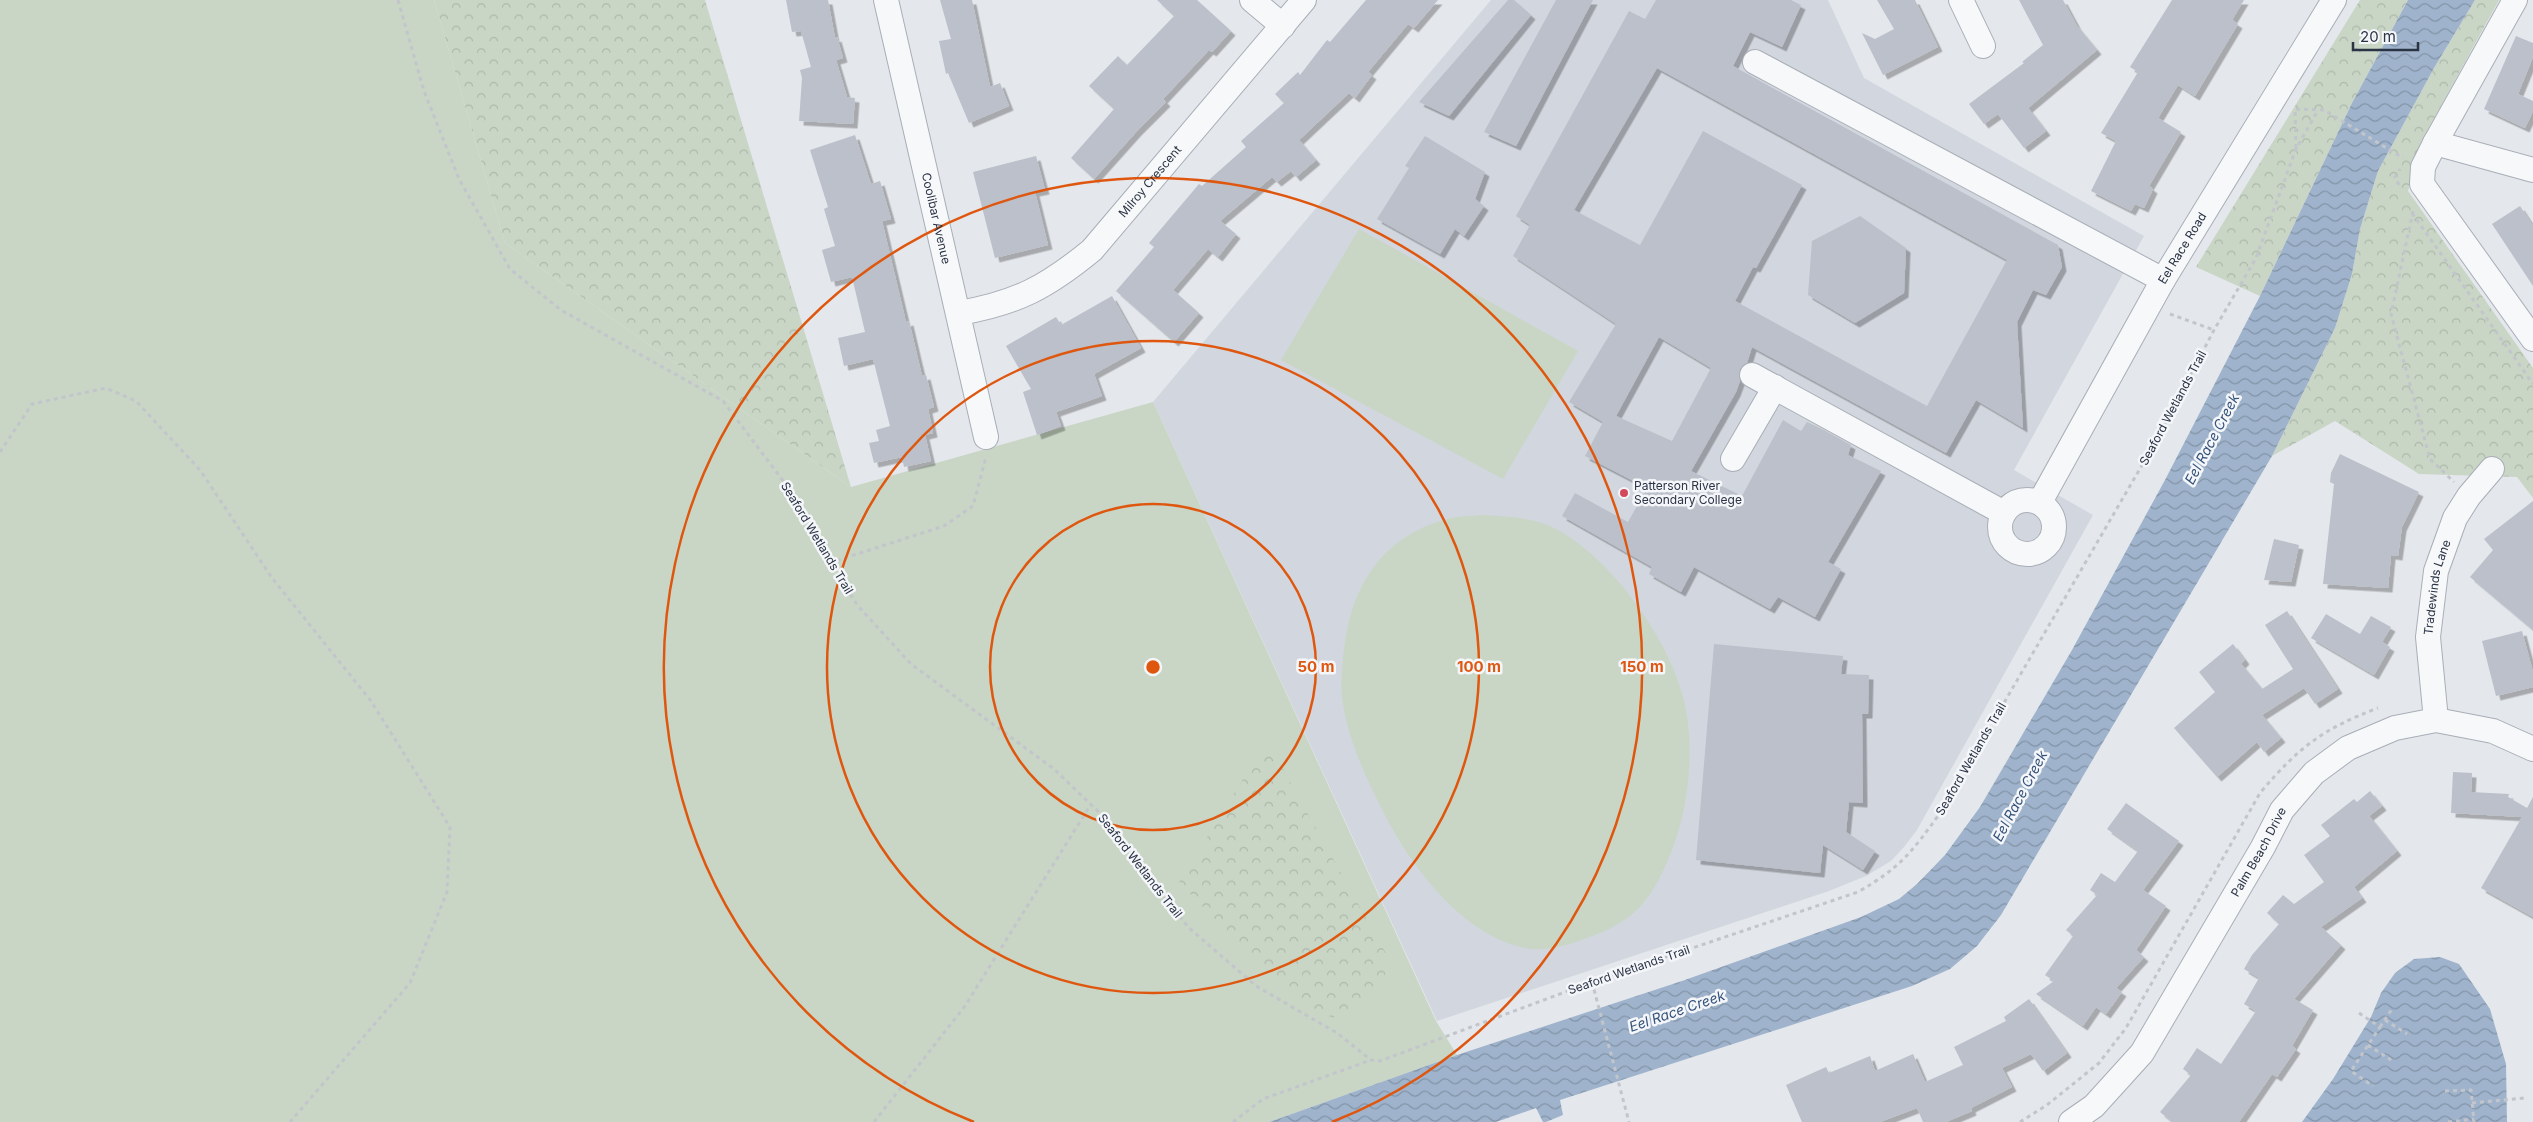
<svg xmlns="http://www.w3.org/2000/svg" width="2533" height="1122" font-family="Inter,sans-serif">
<defs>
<pattern id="forest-crowns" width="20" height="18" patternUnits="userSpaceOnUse" patternTransform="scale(1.25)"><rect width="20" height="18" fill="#c9d6c5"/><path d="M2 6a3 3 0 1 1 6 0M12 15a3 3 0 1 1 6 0" fill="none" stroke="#adb8ab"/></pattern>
<pattern id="water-waves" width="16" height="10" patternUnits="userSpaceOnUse" patternTransform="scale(1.25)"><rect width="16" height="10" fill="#9fb4cc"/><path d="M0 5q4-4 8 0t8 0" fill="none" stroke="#8293a7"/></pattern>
<filter id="shadow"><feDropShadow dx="4.5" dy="4.5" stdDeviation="0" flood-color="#0004"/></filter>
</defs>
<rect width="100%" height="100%" fill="#e4e7ec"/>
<path fill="#d2d6de" d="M1491,0H1828L1864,78L2144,236L2014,470L2093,515L1917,830L1904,847L1891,861L1866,876L1829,891L1437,1021L1153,402Z"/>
<path fill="#c9d6c5" d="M0,0H434L505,243L851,487L1153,402L1436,1021L1457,1055L1269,1122H0Z
M1359,229L1578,351L1503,479L1281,360Z
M1484,515C1509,517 1534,517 1556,529C1611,558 1668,638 1683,697C1696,746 1689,809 1670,855C1651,901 1635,921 1587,938C1565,946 1544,953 1521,947C1461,933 1410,865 1384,813C1367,780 1349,742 1343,704C1340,687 1342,667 1344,649C1352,584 1382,537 1447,519C1459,516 1472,516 1484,515Z"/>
<path fill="url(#forest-crowns)" d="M434,0H705L851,487L505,243Z
M2360,0H2408L2352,103L2260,296L2196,267Z
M2475,0H2499L2421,142L2408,191L2533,368V498L2517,477L2419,474L2335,421L2272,456L2335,328L2352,274L2360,229L2378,171L2434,68Z
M1267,741L1389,959L1381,991L1333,1018L1317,1011L1256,962L1179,882Z"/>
<path fill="url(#water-waves)" d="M2408,0H2475L2434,68L2378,171L2360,229L2352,274L2335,328L2272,456L2001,915L1977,946L1950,969L1912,986L1560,1100L1563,1115L1546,1122H1543L1536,1108L1496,1122H1269L1457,1055L1682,981L1861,917L1899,899L1917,884L1945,855L1980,807L2072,650L2165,480L2260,296L2352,103Z
M2440,957L2459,964L2490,1009L2506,1064L2507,1122H2302L2333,1079L2371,1017L2381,993L2395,973L2414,959Z"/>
<path fill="#bbc0ca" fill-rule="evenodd" filter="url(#shadow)" d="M786,0H828L835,38L837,37L843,58L836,60L847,97L855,98L853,124L799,121L802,78L800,70L811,67L801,31L792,32Z
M940,0H972L990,87L1000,83L1009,106L969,123L948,73L946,74L939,41L951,39Z
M1157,0H1197L1231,31L1212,52L1209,50L1163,99L1166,102L1137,131L1094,179L1071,158L1114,109L1089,86L1118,56L1127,65L1174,16Z
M1366,0H1438L1414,28L1408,24L1368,72L1372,75L1355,98L1349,93L1299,140L1316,160L1296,177L1291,171L1277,182L1272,177L1220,221L1236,234L1218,257L1208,249L1173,290L1199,313L1174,342L1116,291L1154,247L1149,243L1199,184L1202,186L1246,147L1241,141L1284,103L1275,94L1298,72L1300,75L1327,40L1330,42Z
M1508,0H1514L1531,15L1449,116L1419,102Z
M1556,0H1593L1516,146L1484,132Z
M1656,0H1791L1801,5L1782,47L1750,32L1733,66L2058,245L2062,267L2046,295L2033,290L2017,322L2023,428L1976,400L1946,453L1752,347L1747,363L1740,369V381L1736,392L1691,471L1742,496L1783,420L1801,431L1807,422L1822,429L1851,445L1848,455L1881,471L1828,562L1841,569L1815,617L1778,597L1770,609L1694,567L1681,592L1649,574L1652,567L1562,516L1575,493L1628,522L1647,488L1585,456L1603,422L1569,402L1616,324L1513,256L1530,225L1516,216L1629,11L1645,19ZM1657,68L2007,260L1927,406L1735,301L1753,267L1756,268L1802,185L1703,131L1640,245L1574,210ZM1659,337L1711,368L1672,441L1616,416Z
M1877,0H1915L1938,47L1883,75L1862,33L1875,39L1894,29Z
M2019,0H2063L2077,26L2097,50L2028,108L2046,131L2024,148L1998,114L1984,124L1969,104L2024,63L2022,62L2043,45Z
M2172,0H2244L2232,20L2238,24L2195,96L2178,85L2158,118L2181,132L2149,186L2153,189L2144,208L2135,204L2131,211L2091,191L2116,141L2101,133L2138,72L2130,67Z
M2516,36L2533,43V57L2518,94L2533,101V111L2525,128L2484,109Z
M855,135L871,184L880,181L891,219L882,221L906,322L909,321L922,376L926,375L934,407L928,409L933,433L925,435L931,461L904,467L902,457L874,463L869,443L879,441L876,430L890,426L873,359L844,366L838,338L865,332L852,277L831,282L822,250L835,246L824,209L828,207L810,150Z
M1425,136L1485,172L1475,199L1484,206L1464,236L1455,229L1440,254L1377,219L1409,168L1405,166Z
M1036,156L1045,190L1035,192L1048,245L995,258L973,172Z
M2520,206L2533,226V286L2492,224Z
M1860,216L1906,248L1904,293L1855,323L1808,295L1812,241Z
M1112,296L1141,348L1094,374L1102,396L1056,412L1061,426L1037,435L1023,392L1031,389L1006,346L1056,317L1061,325Z
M2340,454L2419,492L2402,527L2398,556L2391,555L2388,588L2323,584L2334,484L2330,482L2331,473Z
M2533,501V630L2470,577L2493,550L2484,539Z
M2274,539L2299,545L2291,582L2264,580Z
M2287,611L2338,689L2315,704L2304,688L2262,715L2281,738L2264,752L2257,742L2217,777L2174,728L2215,692L2199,672L2233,644L2245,660L2241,664L2262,689L2293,669L2265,625Z
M2326,614L2360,634L2371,616L2391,627L2382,642L2390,647L2374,675L2311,638Z
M2522,631L2533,672V687L2496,696L2482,641Z
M1714,644L1843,656L1841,674L1869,675L1868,714H1862L1863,803L1849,802L1846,832L1875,851L1863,870L1823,845L1820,873L1696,860Z
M2453,772L2472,773L2471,792L2509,794L2508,797L2527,808L2533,797V917L2481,888L2522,817L2451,813Z
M2370,791L2382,806L2369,816L2397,851L2354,887L2362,898L2321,927L2341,945L2294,999L2313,1010L2292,1046L2296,1049L2277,1077L2272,1074L2239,1122H2172L2160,1112L2191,1075L2183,1069L2197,1048L2221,1064L2256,1011L2244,1004L2259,978L2244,969L2252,955L2279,924L2267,913L2283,895L2294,904L2324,882L2304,855L2330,836L2321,825L2354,799L2357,802Z
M2126,803L2179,841L2143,890L2166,906L2136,950L2144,957L2116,988L2122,992L2106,1014L2096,1007L2083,1026L2036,994L2054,981L2045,975L2073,936L2066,930L2097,895L2090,890L2101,873L2115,882L2138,851L2107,829Z
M2029,999L2067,1053L2043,1071L2031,1054L2002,1068L2012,1087L1971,1108L1972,1111L1946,1122H1923L1917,1108L1880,1122H1802L1786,1085L1826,1067L1829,1073L1870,1056L1875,1071L1913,1054L1925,1082L1963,1065L1954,1047L2006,1021L2004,1017Z"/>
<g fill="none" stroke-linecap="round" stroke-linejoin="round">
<g stroke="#a9aeb7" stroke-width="26">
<g id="minor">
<path id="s1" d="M886,0L986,437"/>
<path d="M1252,0L1283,26"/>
<path d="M1961,0L1983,46"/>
<path d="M2515,0L2435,143L2423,167L2422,184L2533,339"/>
<path d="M1755,62L2163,280"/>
<path d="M2435,143L2533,170"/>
<path id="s2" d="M959,313C1017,303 1047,287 1092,250L1304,0"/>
<path d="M1752,375L2004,513"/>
<path d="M1733,459L1775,387"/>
<circle cx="2027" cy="527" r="27"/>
<path id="s3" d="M2040,502L2163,280L2334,0"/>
<path id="s4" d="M2436,720L2428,637L2436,571L2455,518L2469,496L2492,469"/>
<path id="s5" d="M2071,1122L2094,1106L2142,1053L2263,847L2282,810L2314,773L2348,748L2395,728L2436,720L2493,731L2533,749"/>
</g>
</g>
<path stroke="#c2c5cb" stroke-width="3" stroke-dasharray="4 4" stroke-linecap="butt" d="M398,0L424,91L459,179L510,269L561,310L723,401L790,490L829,563L858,606L911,664L1054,769L1107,820L1188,927L1256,986L1337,1033L1371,1060L1380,1061L1592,982L1858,892C1900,868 1912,852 1940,813L2152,448L2214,330L2256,258L2296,149L2318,110
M2296,148L2295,109L2324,110L2403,158
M2399,185L2395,177L2400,169
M2413,211L2391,314L2430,459L2454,482
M2412,213L2533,384
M2170,314L2214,330
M0,452L32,404L106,388L136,401L200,470L272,578L371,701L450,827L447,892L410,983L290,1122
M829,563L944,526L973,506L986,457
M1592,982L1629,1122
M2359,1013L2380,1027L2351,1071L2373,1086
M2385,1020L2407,1034
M2380,1027L2392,1009
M2368,1045L2391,1060
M2445,1091L2471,1090L2474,1122
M2472,1103L2524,1098
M874,1122L965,1006L1091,804
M1233,1122L1263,1099L1371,1060
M2020,1122L2047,1105L2099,1063L2126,1028L2260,793C2298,748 2322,729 2378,708
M2448,1122L2474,1119"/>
<use href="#minor" stroke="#f7f8fa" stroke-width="24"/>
</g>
<g fill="none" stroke="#df570f" stroke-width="2.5">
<circle cx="1153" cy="667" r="163"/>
<circle cx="1153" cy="667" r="326"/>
<path d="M974 1122A489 489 0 1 1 1332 1122"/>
</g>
<circle fill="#d1495b" stroke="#f4f6f9" stroke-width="2" cx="1624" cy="493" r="5"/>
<g text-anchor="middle" stroke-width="5" stroke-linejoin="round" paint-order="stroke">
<g font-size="12" fill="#2b3445" stroke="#f4f6f9">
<text dy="4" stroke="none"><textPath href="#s2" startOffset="239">Milroy Crescent</textPath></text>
<text dy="4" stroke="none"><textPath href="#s1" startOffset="224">Coolibar Avenue</textPath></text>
<text dy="4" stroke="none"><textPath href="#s3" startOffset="291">Eel Race Road</textPath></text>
<text transform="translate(2173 408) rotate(-62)" y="4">Seaford Wetlands Trail</text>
<text transform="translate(817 538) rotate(59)" y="4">Seaford Wetlands Trail</text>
<text dy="4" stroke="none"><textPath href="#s4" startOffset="134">Tradewinds Lane</textPath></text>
<text transform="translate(1971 759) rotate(-60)" y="4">Seaford Wetlands Trail</text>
<text dy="4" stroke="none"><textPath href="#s5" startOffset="332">Palm Beach Drive</textPath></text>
<text transform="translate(1140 866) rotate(52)" y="4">Seaford Wetlands Trail</text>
<text transform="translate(1629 970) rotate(-19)" y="4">Seaford Wetlands Trail</text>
</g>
<g font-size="12" fill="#2b3445" stroke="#f4f6f9" text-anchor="start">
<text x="1634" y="490">Patterson River<tspan x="1634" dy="14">Secondary College</tspan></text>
</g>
<g font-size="14" font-style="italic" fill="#34527a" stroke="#f4f6f9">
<text transform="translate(2212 439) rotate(-62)" y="5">Eel Race Creek</text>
<text transform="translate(2020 796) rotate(-62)" y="5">Eel Race Creek</text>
<text transform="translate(1677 1011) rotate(-19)" y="5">Eel Race Creek</text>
</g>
</g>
<circle cx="1153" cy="667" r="8" fill="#df570f" stroke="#f4f6f9" stroke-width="2.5"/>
<g font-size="15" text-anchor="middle" font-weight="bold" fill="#df570f" stroke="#f4f6f9" stroke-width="5" stroke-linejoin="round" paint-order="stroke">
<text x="1316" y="672">50 m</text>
<text x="1479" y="672">100 m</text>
<text x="1642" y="672">150 m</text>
</g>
<path d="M2353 42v8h65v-8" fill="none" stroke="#2b3445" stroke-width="2.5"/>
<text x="2360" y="42" font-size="15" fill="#2b3445" stroke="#f4f6f9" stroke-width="4" paint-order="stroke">20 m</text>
</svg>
